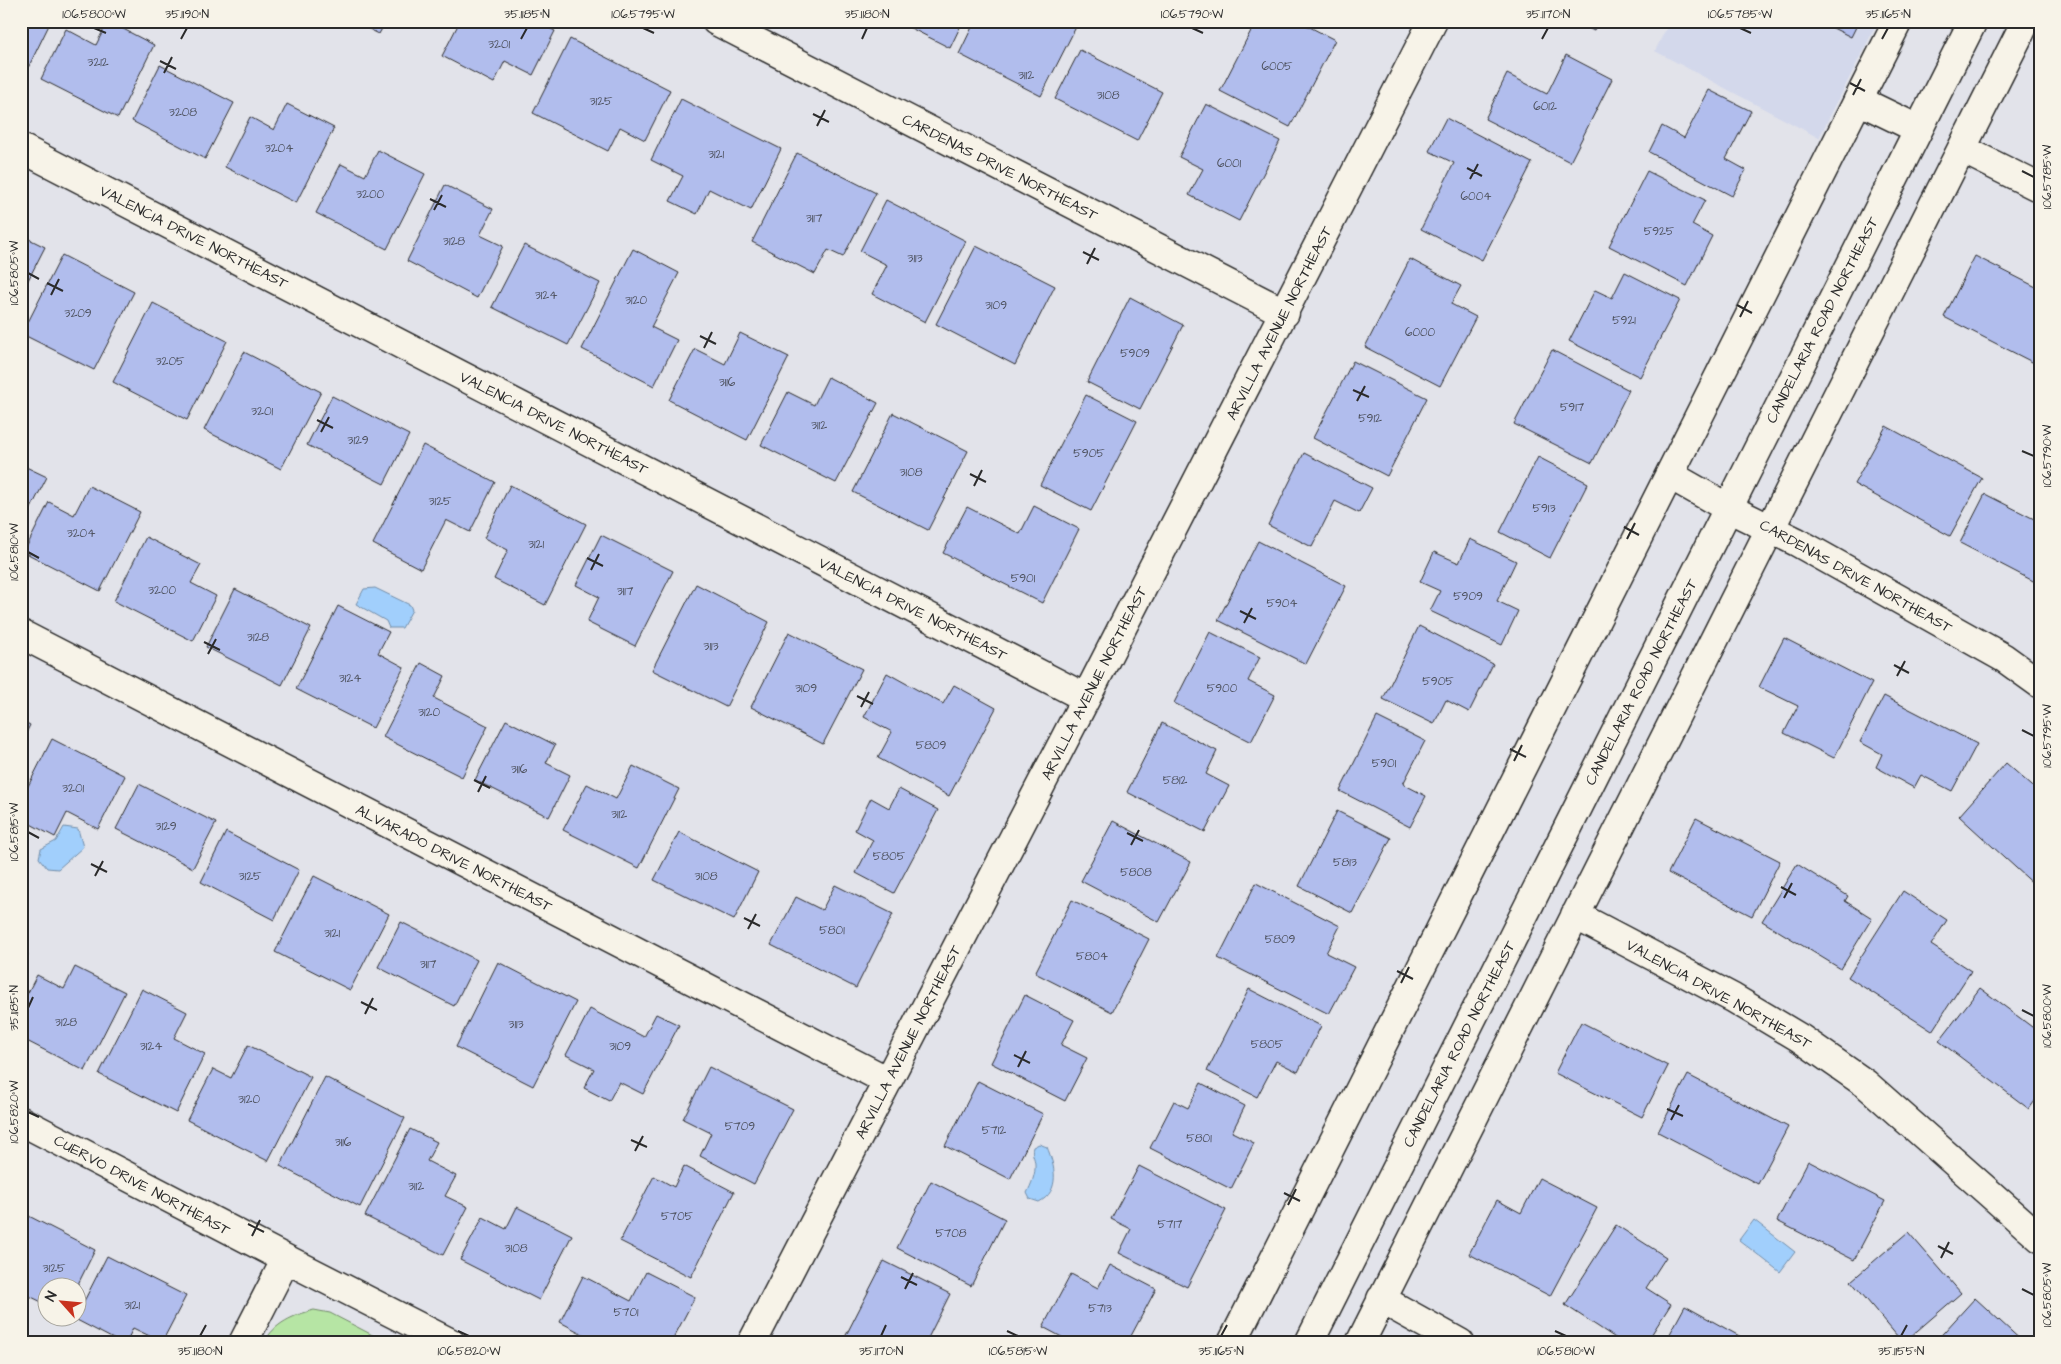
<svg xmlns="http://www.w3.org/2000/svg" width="2061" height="1364" font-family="'Architects Daughter',sans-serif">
<rect width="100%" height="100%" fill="#e2e3ea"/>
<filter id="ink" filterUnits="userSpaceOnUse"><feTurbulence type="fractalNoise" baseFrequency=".02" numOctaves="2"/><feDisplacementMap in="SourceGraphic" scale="10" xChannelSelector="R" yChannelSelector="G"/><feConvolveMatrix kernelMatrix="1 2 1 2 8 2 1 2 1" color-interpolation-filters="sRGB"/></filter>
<g filter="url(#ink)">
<path fill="#d3d8eb" d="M1670,21H1878L1819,138L1655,51Z"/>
<path fill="#b6e5a4" stroke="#708868" d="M314,1310L330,1313L388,1343H264C274,1323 294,1315 314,1310Z"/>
<path fill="#a1cffc" stroke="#728da8" d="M375,588L410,605L412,610L402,628H389L386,621L356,604L364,589Z
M64,827L78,829L83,847L58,869L47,868L39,858L41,849L56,841Z
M1039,1144L1047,1147C1055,1166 1061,1191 1039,1202L1030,1199L1027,1193C1031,1185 1036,1174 1035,1164C1035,1158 1031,1154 1033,1147Z
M1754,1220L1795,1252L1780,1272L1739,1240Z"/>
<path fill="#b1bded" stroke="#2b2b2b" d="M21,21H51L27,70L21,67Z
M108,21L154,45L118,118L41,79L66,29L96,45Z
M353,21H386L379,34Z
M460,21H535L555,31L533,75L505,61L494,83L442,56Z
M897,21H963L950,48Z
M975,21H1079L1041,96L959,54Z
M1256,21H1298L1335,40L1290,127L1220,91Z
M1574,21H1599L1594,31Z
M1819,21H1859L1851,37Z
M570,39L670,90L645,140L620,127L608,151L533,113Z
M1080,50L1162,92L1137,141L1055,99Z
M1566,55L1612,79L1570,162L1485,119L1507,74L1547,94Z
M160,65L234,103L205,159L132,121Z
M1709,90L1751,111L1726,159L1746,170L1732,196L1649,152L1662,126L1684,138Z
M681,99L781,149L751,210L709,189L697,214L670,201L683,176L651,160Z
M287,104L334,128L296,203L225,167L250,117L274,130Z
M1206,104L1280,141L1239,221L1189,195L1203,169L1179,157Z
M1446,118L1532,163L1482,260L1421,229L1454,163L1429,151Z
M378,150L425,174L387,249L316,213L341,164L365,176Z
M797,153L876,193L843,257L828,250L815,274L752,242Z
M1647,171L1705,200L1692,225L1712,236L1687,286L1609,246Z
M445,185L493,209L480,235L503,246L477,298L407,261Z
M886,200L966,241L925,322L872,294L887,265L860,251Z
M21,235L45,247L21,294Z
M524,245L600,283L568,345L492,307Z
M976,246L1055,286L1015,365L936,324Z
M633,249L679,273L651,327L677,340L654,386L582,349Z
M62,255L134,292L94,370L22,334Z
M1975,256L2040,289V366L1944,317Z
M1410,259L1461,286L1451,304L1476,317L1440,386L1365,347Z
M1625,272L1680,300L1640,377L1569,341L1595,290L1612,298Z
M1130,297L1183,325L1140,409L1087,382Z
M153,303L227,341L187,420L113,382Z
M740,333L789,357L747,440L669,400L695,349L725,364Z
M1552,350L1629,390L1592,463L1514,424Z
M244,352L321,392L281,469L204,430Z
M1353,361L1427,398L1387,476L1313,438Z
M828,377L878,403L836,483L761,445L788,392L814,405Z
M1086,395L1137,421L1091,511L1040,485Z
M332,396L409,435L384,484L307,445Z
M893,413L968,451L928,530L853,492Z
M1886,426L1982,478L1950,536L1854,484Z
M423,445L495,482L470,532L446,520L421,569L373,544Z
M1304,453L1372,488L1359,513L1335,501L1312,547L1268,525Z
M1538,457L1588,483L1550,558L1500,532Z
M24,466L47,477L21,528V470Z
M510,485L586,524L545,605L494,579L508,550L484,538Z
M89,486L140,512L100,591L24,552L49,502L74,515Z
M1985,494L2040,522L2039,584L1960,543Z
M1034,506L1079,529L1042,603L943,553L967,507L1020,534Z
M601,535L673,571L635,646L587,622L599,597L576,585Z
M146,537L201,565L191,583L216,596L193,641L114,601Z
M1470,539L1516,561L1497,601L1518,611L1502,645L1430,611L1440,591L1420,582L1434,552L1459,563Z
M1258,541L1346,586L1306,664L1218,620Z
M696,584L769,622L726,707L652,670Z
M235,589L311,628L282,685L206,647Z
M338,606L389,632L378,653L404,667L373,728L296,689Z
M1419,626L1493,664L1469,712L1446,700L1434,724L1383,699Z
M789,632L862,669L823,744L751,707Z
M1210,632L1260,657L1248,681L1275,695L1251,742L1174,703Z
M1784,638L1872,683L1834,758L1784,733L1798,706L1759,687Z
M421,663L445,676L434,698L488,726L462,777L383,737Z
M887,673L943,704L954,685L996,708L949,796L878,758L892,732L864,717Z
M1884,696L1977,744L1952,791L1921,775L1914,788L1876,767L1882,754L1860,742Z
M1377,717L1425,741L1403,784L1426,796L1410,827L1340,791Z
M21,720L30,725L21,743Z
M506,720L555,745L546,763L570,775L549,817L475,780Z
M1162,723L1217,751L1206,774L1229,786L1205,832L1127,792Z
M52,739L125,776L98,829L67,813L55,837L21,819V800Z
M2006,763L2040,793V886L2038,888L1959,816Z
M633,766L679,789L639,868L563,830L587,784L616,799Z
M139,784L216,823L193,868L116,829Z
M899,789L938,810L894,893L856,873L873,840L855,830L871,798L889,808Z
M1337,811L1391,838L1352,913L1299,886Z
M1696,818L1780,861L1752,916L1668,873Z
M1113,821L1191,862L1159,922L1081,881Z
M226,832L299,870L274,920L201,882Z
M679,832L758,872L734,920L654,880Z
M1797,864L1848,896L1845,901L1872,918L1841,969L1762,921Z
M314,876L389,914L350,990L275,952Z
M1256,883L1340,926L1326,953L1354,967L1329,1014L1218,958Z
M835,885L893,914L856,988L771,945L796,897L822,910Z
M1903,891L1947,920L1931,945L1971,971L1932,1031L1848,977Z
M1072,900L1149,939L1112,1012L1035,973Z
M401,922L477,960L454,1006L378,967Z
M21,951L28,954L21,967Z
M498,962L576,1002L533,1086L456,1047Z
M75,967L125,992L85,1071L21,1038V1006L37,975L64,989Z
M1980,988L2040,1033V1094L2029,1109L1939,1041Z
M142,989L187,1012L174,1038L205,1054L176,1113L99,1074Z
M1249,989L1321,1026L1298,1072L1276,1061L1257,1097L1207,1071Z
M1025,995L1074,1020L1061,1045L1087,1058L1065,1101L991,1063Z
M590,1009L644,1037L656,1014L679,1025L643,1094L619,1082L609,1101L584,1088L594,1069L566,1055Z
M1581,1022L1668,1066L1642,1117L1555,1073Z
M248,1045L311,1077L268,1161L187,1120L213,1069L231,1078Z
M709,1067L793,1109L754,1184L700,1156L711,1133L683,1119Z
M1688,1075L1788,1127L1758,1184L1658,1132Z
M325,1077L405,1118L360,1207L280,1166Z
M978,1081L1043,1114L1010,1179L945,1146Z
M1201,1083L1245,1106L1232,1132L1254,1143L1231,1189L1150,1148L1174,1101L1188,1108Z
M410,1129L437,1142L427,1161L456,1176L445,1196L468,1207L443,1255L365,1216Z
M1808,1161L1885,1201L1854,1260L1777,1221Z
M684,1166L734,1192L691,1277L620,1241L654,1176L674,1187Z
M1139,1166L1226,1210L1187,1287L1119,1253L1131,1229L1111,1219Z
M1539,1178L1597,1208L1550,1296L1469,1254L1497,1200L1521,1213Z
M931,1181L1005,1219L971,1286L897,1248Z
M517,1207L572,1235L539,1300L460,1260L483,1217L506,1229Z
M21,1212L95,1250L77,1286H48V1305L21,1292Z
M1616,1225L1666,1257L1646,1288L1671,1304L1646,1343H1623L1565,1305Z
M1908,1232L1961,1293L1903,1343L1851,1281Z
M107,1256L186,1296L162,1342L133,1328L126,1343H121L75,1319Z
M884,1261L950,1294L927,1340L933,1343H842Z
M1110,1265L1156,1289L1131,1336L1143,1343H1073L1043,1327L1071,1274L1098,1288Z
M646,1272L695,1297L671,1343H600L560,1322L583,1276L631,1301Z
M1975,1298L2024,1343L1935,1342Z
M1685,1306L1752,1343H1665Z"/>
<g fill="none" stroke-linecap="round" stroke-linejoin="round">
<g stroke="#2b2b2b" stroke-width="31">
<path id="minor" d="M716,21L1285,313
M1858,100L1918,129
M21,148L1086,698
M1962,149L2040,188
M1670,475L1728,508L1797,542L2004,658L2040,684
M21,634L888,1081
M1575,915L1733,998L1800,1038L1866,1084L2040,1238
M21,1121L286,1259L451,1343
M1381,1299L1460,1343
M243,1343L286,1259
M752,1343L1086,698L1433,21
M1360,1343L2026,21"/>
</g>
<g stroke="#2b2b2b" stroke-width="31">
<path id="secondary" d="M1232,1343L1898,21
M1309,1343L1973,21"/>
</g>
<use href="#minor" stroke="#f7f3e8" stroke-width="28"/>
<use href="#secondary" stroke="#f7f3e8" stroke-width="28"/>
</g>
</g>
<path fill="none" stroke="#2b2b2b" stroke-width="2" d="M94,28L106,33M643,28L654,33M1192,28L1203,33M1740,28L1751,33M181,39L187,28M521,39L527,28M862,39L867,28M1542,39L1548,28M1882,39L1888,28M160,61L176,69M164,73L172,57M1850,83L1865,91M1853,95L1861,79M813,114L829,122M817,126L825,110M1467,168L1482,176M2022,171L2034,177M1470,179L1478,164M430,199L446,207M434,210L442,195M1083,252L1099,260M1087,264L1095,248M28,273L39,279M47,283L63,291M51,295L59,279M1737,305L1752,313M1740,317L1748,301M700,336L716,344M704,348L712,332M1353,390L1369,397M1357,401L1365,386M317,420L333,428M321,432L329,417M2022,451L2034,456M970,474L986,482M974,486L982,470M1624,527L1639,535M1627,539L1635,523M28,552L39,558M587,558L603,566M591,570L599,554M1240,611L1256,619M1244,623L1252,608M204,642L220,650M208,654L216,639M1894,665L1909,673M1897,676L1905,661M857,696L873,704M861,707L869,692M2022,730L2034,736M1510,749L1526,757M1514,761L1522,745M474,780L490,788M478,792L486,776M28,832L39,838M1127,833L1143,841M1131,845L1139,830M91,864L107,872M95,876L103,861M1781,887L1796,895M1784,898L1792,883M744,918L760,926M748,929L756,914M1397,971L1413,979M1401,983L1409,967M361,1002L377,1010M28,1008L33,997M2022,1010L2034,1016M365,1014L373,998M1014,1055L1030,1063M1018,1067L1026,1051M1667,1109L1683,1116M28,1112L39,1117M1671,1120L1679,1105M631,1140L647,1147M635,1151L643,1136M1284,1193L1300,1201M1288,1205L1296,1189M248,1224L264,1232M252,1236L260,1220M1938,1246L1953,1254M1941,1258L1949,1242M901,1277L917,1285M905,1289L913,1273M2022,1289L2034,1295M458,1331L469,1336M1007,1331L1018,1336M1555,1331L1566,1336M200,1336L206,1325M881,1336L886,1325M1221,1336L1227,1325M1901,1336L1907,1325"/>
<g text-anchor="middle" stroke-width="5" stroke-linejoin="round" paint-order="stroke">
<g font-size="12" fill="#4c505c">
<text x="499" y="48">3201</text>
<text x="98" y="66">3212</text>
<text x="1277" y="70">6005</text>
<text x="1026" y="79">3112</text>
<text x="1108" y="99">3108</text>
<text x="601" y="105">3125</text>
<text x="1545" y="110">6012</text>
<text x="183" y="116">3208</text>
<text x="279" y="152">3204</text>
<text x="716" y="158">3121</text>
<text x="1229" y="167">6001</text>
<text x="370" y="198">3200</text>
<text x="1476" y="200">6004</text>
<text x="814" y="222">3117</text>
<text x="1659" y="235">5925</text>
<text x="454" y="245">3128</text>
<text x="915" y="262">3113</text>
<text x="546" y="299">3124</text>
<text x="636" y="304">3120</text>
<text x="996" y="309">3109</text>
<text x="78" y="317">3209</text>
<text x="1624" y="324">5921</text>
<text x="1420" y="336">6000</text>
<text x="1135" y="357">5909</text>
<text x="170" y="365">3205</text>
<text x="727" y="386">3116</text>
<text x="1572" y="411">5917</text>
<text x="262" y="415">3201</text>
<text x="1370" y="422">5912</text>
<text x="819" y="429">3112</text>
<text x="358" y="444">3129</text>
<text x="1089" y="457">5905</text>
<text x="911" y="476">3108</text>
<text x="440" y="505">3125</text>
<text x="1544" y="512">5913</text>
<text x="81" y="537">3204</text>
<text x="536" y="548">3121</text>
<text x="1023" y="582">5901</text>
<text x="162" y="594">3200</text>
<text x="625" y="595">3117</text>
<text x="1468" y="600">5909</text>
<text x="1282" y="607">5904</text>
<text x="258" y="641">3128</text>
<text x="711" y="650">3113</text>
<text x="350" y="682">3124</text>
<text x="1438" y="685">5905</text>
<text x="806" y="692">3109</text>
<text x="1222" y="692">5900</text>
<text x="429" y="716">3120</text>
<text x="931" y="749">5809</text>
<text x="1384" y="767">5901</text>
<text x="519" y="773">3116</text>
<text x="1175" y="784">5812</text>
<text x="73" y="792">3201</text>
<text x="619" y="818">3112</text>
<text x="166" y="830">3129</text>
<text x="889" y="860">5805</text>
<text x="1345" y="866">5813</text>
<text x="1136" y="876">5808</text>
<text x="250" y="880">3125</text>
<text x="706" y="880">3108</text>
<text x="832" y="934">5801</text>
<text x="332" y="937">3121</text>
<text x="1280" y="943">5809</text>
<text x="1092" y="960">5804</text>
<text x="428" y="968">3117</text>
<text x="66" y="1026">3128</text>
<text x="516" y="1028">3113</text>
<text x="1267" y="1048">5805</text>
<text x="151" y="1050">3124</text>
<text x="620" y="1050">3109</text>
<text x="249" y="1103">3120</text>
<text x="740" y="1130">5709</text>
<text x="994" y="1134">5712</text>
<text x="1199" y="1142">5801</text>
<text x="343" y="1146">3116</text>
<text x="416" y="1190">3112</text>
<text x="677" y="1220">5705</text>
<text x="1170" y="1228">5717</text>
<text x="951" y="1237">5708</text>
<text x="516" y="1252">3108</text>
<text x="54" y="1272">3125</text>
<text x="132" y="1309">3121</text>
<text x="1100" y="1312">5713</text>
<text x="626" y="1316">5701</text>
</g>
<g font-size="15" fill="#2b2b2b" stroke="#f7f3e8">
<text transform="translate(1000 167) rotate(27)" y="5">CARDENAS DRIVE NORTHEAST</text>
<text transform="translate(194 237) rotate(27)" y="5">VALENCIA DRIVE NORTHEAST</text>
<text transform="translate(1822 320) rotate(-63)" y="5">CANDELARIA ROAD NORTHEAST</text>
<text transform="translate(1279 323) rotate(-63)" y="5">ARVILLA AVENUE NORTHEAST</text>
<text transform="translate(554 423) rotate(27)" y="5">VALENCIA DRIVE NORTHEAST</text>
<text transform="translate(1856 576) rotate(29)" y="5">CARDENAS DRIVE NORTHEAST</text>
<text transform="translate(913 609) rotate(27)" y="5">VALENCIA DRIVE NORTHEAST</text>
<text transform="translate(1641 682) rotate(-63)" y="5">CANDELARIA ROAD NORTHEAST</text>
<text transform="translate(1094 683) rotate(-63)" y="5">ARVILLA AVENUE NORTHEAST</text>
<text transform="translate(454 858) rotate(27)" y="5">ALVARADO DRIVE NORTHEAST</text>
<text transform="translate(1719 994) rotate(29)" y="5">VALENCIA DRIVE NORTHEAST</text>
<text transform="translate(908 1042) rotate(-63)" y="5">ARVILLA AVENUE NORTHEAST</text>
<text transform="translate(1459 1044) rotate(-63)" y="5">CANDELARIA ROAD NORTHEAST</text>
<text transform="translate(142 1185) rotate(28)" y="5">CUERVO DRIVE NORTHEAST</text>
</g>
</g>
<rect width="2061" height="1364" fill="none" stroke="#f7f3e8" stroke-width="55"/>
<g transform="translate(62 1302) rotate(297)"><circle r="24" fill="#f7f3e8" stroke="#a5a39c"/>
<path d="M0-4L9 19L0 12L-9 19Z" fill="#c8321e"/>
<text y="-8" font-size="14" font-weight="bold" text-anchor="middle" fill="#2b2b2b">N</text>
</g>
<rect x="28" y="28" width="2006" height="1308" fill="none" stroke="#2b2b2b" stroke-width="2"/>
<g font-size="12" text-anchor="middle" fill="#2b2b2b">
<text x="94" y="18">106.5800°W</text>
<text x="187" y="18">35.1190°N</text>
<text x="527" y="18">35.1185°N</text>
<text x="643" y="18">106.5795°W</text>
<text x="867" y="18">35.1180°N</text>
<text x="1192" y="18">106.5790°W</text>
<text x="1548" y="18">35.1170°N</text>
<text x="1740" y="18">106.5785°W</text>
<text x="1888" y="18">35.1165°N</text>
<text transform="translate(2047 177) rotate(-90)" y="4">106.5785°W</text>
<text transform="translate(14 273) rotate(-90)" y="4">106.5805°W</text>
<text transform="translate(2047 456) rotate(-90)" y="4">106.5790°W</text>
<text transform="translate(14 552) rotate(-90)" y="4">106.5810°W</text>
<text transform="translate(2047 736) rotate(-90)" y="4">106.5795°W</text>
<text transform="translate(14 832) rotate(-90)" y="4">106.5815°W</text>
<text transform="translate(14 1008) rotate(-90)" y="4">35.1185°N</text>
<text transform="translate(2047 1016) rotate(-90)" y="4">106.5800°W</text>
<text transform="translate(14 1112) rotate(-90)" y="4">106.5820°W</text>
<text transform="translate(2047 1295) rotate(-90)" y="4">106.5805°W</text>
<text x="200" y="1355">35.1180°N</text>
<text x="469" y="1355">106.5820°W</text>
<text x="881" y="1355">35.1170°N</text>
<text x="1018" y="1355">106.5815°W</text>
<text x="1221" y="1355">35.1165°N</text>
<text x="1566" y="1355">106.5810°W</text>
<text x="1901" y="1355">35.1155°N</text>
</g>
</svg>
